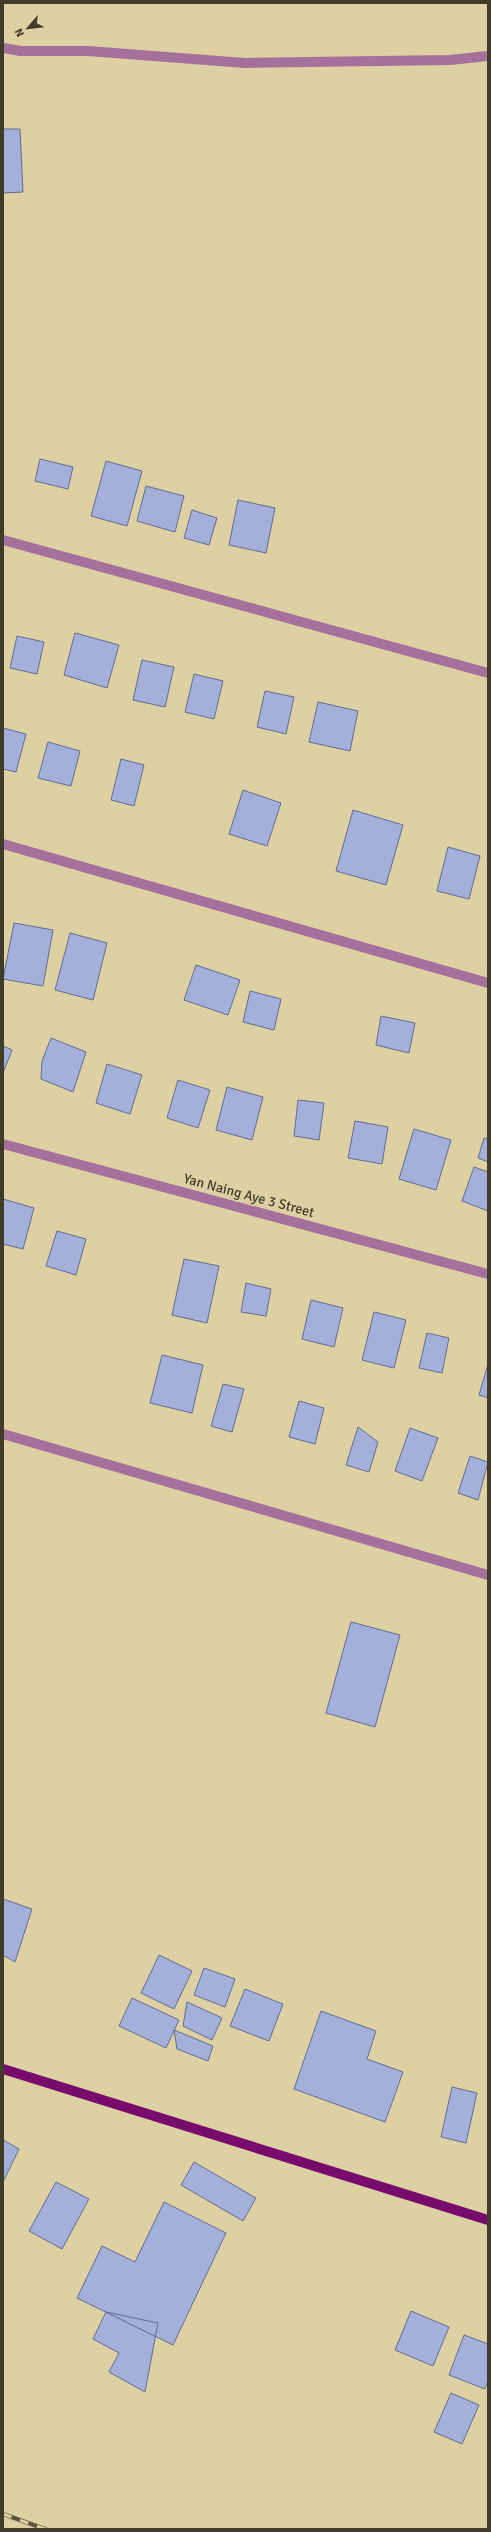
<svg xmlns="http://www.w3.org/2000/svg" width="491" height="2532" font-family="Signika,sans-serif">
<rect width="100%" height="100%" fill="#ddd0a2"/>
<path fill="#a5b0da" stroke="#616b92" d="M3,129H20L23,192L3,193Z
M40,459L73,467L68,489L35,481Z
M106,461L142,471L127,526L91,516Z
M146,486L184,496L175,532L137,521Z
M238,500L275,508L266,553L229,545Z
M192,510L217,518L209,545L184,538Z
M75,633L119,645L107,688L64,675Z
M17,636L44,642L37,674L10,668Z
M142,660L174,667L165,707L133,700Z
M194,674L223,681L214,719L185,712Z
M265,691L294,697L286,734L257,727Z
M318,702L358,711L350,751L309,742Z
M3,728L26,734L16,772L3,769Z
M48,742L80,751L71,786L38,778Z
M121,759L144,765L134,806L111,800Z
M243,790L281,803L267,846L229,834Z
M353,810L403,825L386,885L336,871Z
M448,847L480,856L469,899L437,891Z
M14,923L53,930L43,986L3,979Z
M70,933L107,943L93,1000L55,990Z
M196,965L240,980L228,1015L184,1000Z
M250,991L281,999L274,1030L243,1022Z
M381,1016L415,1023L409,1053L376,1045Z
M51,1038L86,1052L73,1092L41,1079L42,1061Z
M3,1046L12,1050L3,1073Z
M107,1064L142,1075L130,1114L96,1103Z
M178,1080L210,1090L198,1128L167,1118Z
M227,1087L263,1097L252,1140L216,1130Z
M298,1100L324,1103L319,1140L294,1136Z
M355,1121L388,1127L382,1164L348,1158Z
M414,1129L451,1140L436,1190L399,1179Z
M484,1138L488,1139V1162L478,1158Z
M474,1167L488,1172V1211L462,1201Z
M3,1199L34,1208L23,1249L3,1244Z
M57,1231L86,1239L76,1275L46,1266Z
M184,1259L219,1266L207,1323L172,1315Z
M246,1283L271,1289L266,1316L241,1312Z
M311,1300L343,1308L334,1347L302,1339Z
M374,1312L406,1320L394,1368L362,1360Z
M427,1333L449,1338L442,1373L419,1368Z
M162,1355L203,1365L192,1413L150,1403Z
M488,1364V1398L479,1395Z
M223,1384L244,1389L232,1432L211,1426Z
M299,1401L324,1408L315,1444L289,1437Z
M358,1427L378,1442L369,1472L346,1465Z
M410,1428L438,1438L422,1481L395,1471Z
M470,1456L488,1462L478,1500L458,1493Z
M351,1622L400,1635L375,1727L326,1713Z
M3,1899L32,1909L15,1962L3,1955Z
M159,1955L192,1971L174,2009L141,1993Z
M204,1968L235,1979L225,2007L194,1995Z
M245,1989L283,2004L269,2041L230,2026Z
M132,1998L179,2020L166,2048L119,2026Z
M187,2002L222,2018L212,2040L183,2026Z
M321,2011L376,2031L367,2059L403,2072L385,2122L294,2089Z
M174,2030L213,2046L208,2061L177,2049Z
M452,2087L477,2093L466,2143L441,2137Z
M3,2140L19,2149L3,2182Z
M194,2162L256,2198L243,2221L181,2185Z
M56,2182L89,2199L62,2249L29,2231Z
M164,2202L226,2233L173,2345L77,2298L102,2246L135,2262Z
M411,2311L449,2327L433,2366L395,2350Z
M106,2312L158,2323L145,2392L109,2372L119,2353L93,2339Z
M464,2335L488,2344V2380L485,2389L449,2375Z
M451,2393L479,2405L462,2444L434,2432Z"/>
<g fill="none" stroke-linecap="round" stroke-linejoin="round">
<path stroke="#a5709b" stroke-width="10" d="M3,48L21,51H88L245,63L450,60L488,56
M3,540L488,673
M3,844L488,983
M3,1144L488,1274
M3,1434L488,1575"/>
<path stroke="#780c6c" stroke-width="10" d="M3,2069L488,2220"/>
<g stroke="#5b553e" stroke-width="4.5">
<path id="rail" d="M3,2514L45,2529"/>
</g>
<use href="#rail" stroke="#ddd0a2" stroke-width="3" stroke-dasharray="9" stroke-linecap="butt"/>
</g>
<g text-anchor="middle" stroke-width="3" stroke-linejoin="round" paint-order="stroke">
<g font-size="14" fill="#413c29" stroke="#ddd0a2">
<text transform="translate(249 1195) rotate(15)" y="5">Yan Naing Aye 3 Street</text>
</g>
</g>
<rect width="491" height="2532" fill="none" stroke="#413c29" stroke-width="8"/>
<g transform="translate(28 28) rotate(242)" stroke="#ddd0a2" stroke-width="3" paint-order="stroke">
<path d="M0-3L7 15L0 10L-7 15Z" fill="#413c29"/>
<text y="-6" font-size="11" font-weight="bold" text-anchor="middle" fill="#413c29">N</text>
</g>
</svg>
